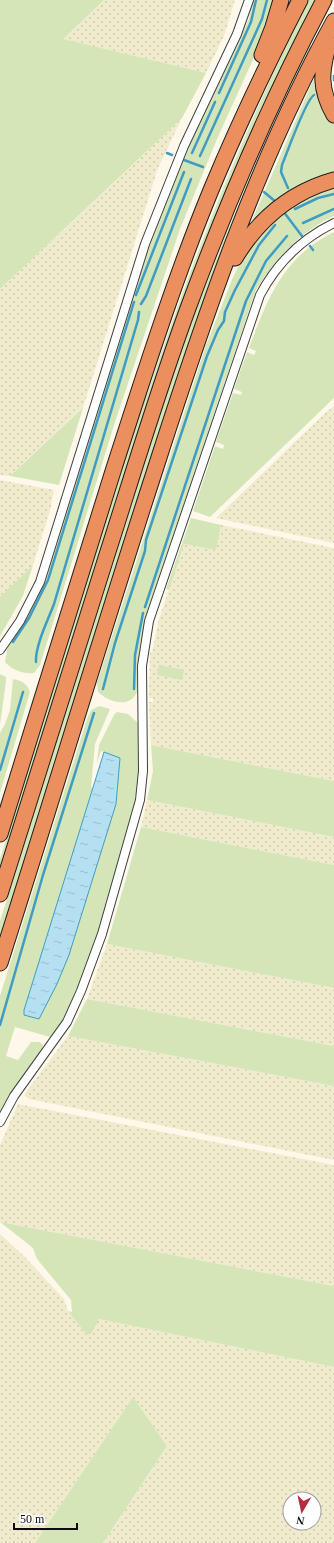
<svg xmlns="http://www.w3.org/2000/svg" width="334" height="1543" font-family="Georgia,serif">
<defs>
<pattern id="farmland-dots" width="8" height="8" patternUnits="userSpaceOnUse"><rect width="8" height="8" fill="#f1ebce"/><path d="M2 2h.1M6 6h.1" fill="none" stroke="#cdc8b0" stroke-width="1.8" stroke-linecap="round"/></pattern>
<pattern id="water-ripples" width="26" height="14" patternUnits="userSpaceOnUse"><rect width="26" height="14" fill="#b4e0f1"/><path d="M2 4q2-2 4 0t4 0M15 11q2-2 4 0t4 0" fill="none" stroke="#9abfcd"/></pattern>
</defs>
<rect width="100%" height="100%" fill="#fef8eb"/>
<path fill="url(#farmland-dots)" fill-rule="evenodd" d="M104,0H235L224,36L206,73L62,39Z
M182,118L158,168L83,408L10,476L0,475V289Z
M334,406V543L216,518L325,413Z
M0,480L54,490L50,511L33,565L0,597Z
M221,525L334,548V781L151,745L149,702H153V698H149L150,652H152L159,619L184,544L216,550Z
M147,800L334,837V865L141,827Z
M107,944L334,988V1046L87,999Z
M68,1036L334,1086V1160L29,1099L24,1095Z
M18,1104L334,1165V1286L0,1222V1145Z
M0,1234L24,1256L64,1299L68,1311L86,1334L99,1319L334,1367V1543H103L167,1446L133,1397L35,1543H0ZM290,1499H314V1523H290Z"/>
<path fill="#d4e5b8" d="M0,0H104L63,39L206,73L182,118L0,289Z
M253,0H275L266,31L217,139L180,229L115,422L40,665L34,673C23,674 12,670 5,662L8,645L22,626L47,575L144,259L163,206L185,152L249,19Z
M309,0H318L224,205L0,877V859L145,395H147C192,260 244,128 309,0Z
M310,46L314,48L202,308L182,364L0,938V921L177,362C216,255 260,149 310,46Z
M316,74L325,112L334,124V175L252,226L250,225Z
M334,186V216C300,232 276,258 256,290L149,606L140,645L137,692C130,709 108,702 98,692L97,683L205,348L233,277L246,251L272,220L304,198Z
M334,232V398L210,517L193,511L215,446L223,449L224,445L216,442L233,393L241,395L242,392L234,389L247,352L254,355L256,351L249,348C268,298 283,257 334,232Z
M83,408L59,485L10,476Z
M191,518L221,525L216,550L184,544L169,590L166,589Z
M33,565L23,596L0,636V597Z
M159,665L184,670L182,680L157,675Z
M0,674L6,677V681L0,725Z
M13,679C22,681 27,683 30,692L0,793V733L5,724L10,710Z
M99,706L110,709L95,744L91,787L93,788L24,1010L69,954L116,804L120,758L101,751L97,763L99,745L114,715L117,712L128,714L139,724L138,781L134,805C115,870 101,939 72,1000C66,1012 60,1028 50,1037L15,1027L6,1056L18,1060L31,1042H40L43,1045L42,1049L0,1114V996L87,719L91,710Z
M151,745L334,781V837L147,800L153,771Z
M141,827L334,865V988L107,944Z
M87,999L334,1046V1086L68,1036Z
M0,1222L334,1286V1367L99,1319L91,1334H86L68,1311L72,1312L71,1300L37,1259L33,1248Z
M133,1397L167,1446L103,1543H35Z"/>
<path fill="url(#water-ripples)" stroke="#409cc3" d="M104,752L120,758L116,804L69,955L57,984L39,1019L24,1015V1010Z"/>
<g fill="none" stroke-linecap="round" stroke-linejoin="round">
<path stroke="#409cc3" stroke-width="2.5" d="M334,76V80
M219,93L251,22L256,0
M167,153L172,155
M192,153L215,102
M200,156L262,19L267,0
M184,160L203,167
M288,188L281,172L282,165C287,153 306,99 314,95
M264,192L276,202
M295,209L318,198L334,194
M283,211L302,236
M303,223L334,209
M310,246L313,250
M136,295L184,172
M141,304L146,296L191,179
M145,607L246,301L266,261L287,236
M13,642L29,618L48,580L134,302
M36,662C35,646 48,620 54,604L138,320L139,312
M103,689L115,643L145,551L146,540L207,356L218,330L224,321L225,312L235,290L259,245L275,225
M134,689L135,655L143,613
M0,770L23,692
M0,1025L43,875L94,713"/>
<g stroke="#3f3f3f" stroke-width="10">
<path id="minor" d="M0,650L20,621L40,582L145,244L184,146L237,34L249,0
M0,1122L14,1096L67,1022L81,991L102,934L140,800L143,771L142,666L149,621L260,295C277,263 301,239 334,223"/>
</g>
<g stroke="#1d1d1d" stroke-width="17">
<path id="motorway" d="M329,43C321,71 319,89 334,115
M262,55L273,27L281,0
M235,258C258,220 291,192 334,180
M0,834C38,712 75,590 114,468C144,375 174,280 211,190C238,125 268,62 300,0
M0,894C35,783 70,672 105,561C132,477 157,393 187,311C226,205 271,100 324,0
M0,963C52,800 101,636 154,473C203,320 256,162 334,21"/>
</g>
<use href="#minor" stroke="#fff" stroke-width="8"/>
<use href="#motorway" stroke="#ea8f5d" stroke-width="15"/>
</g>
<g transform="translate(302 1511) rotate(189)"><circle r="19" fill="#ffffff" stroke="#9e9e9e"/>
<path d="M0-3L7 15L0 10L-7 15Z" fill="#b12e42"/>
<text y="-6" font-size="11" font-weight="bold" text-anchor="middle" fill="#0c0c0c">N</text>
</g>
<path d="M14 1523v6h63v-6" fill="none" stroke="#0c0c0c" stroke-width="2"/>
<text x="20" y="1523" font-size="12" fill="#0c0c0c" stroke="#ffffff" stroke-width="3" paint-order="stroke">50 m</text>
</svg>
